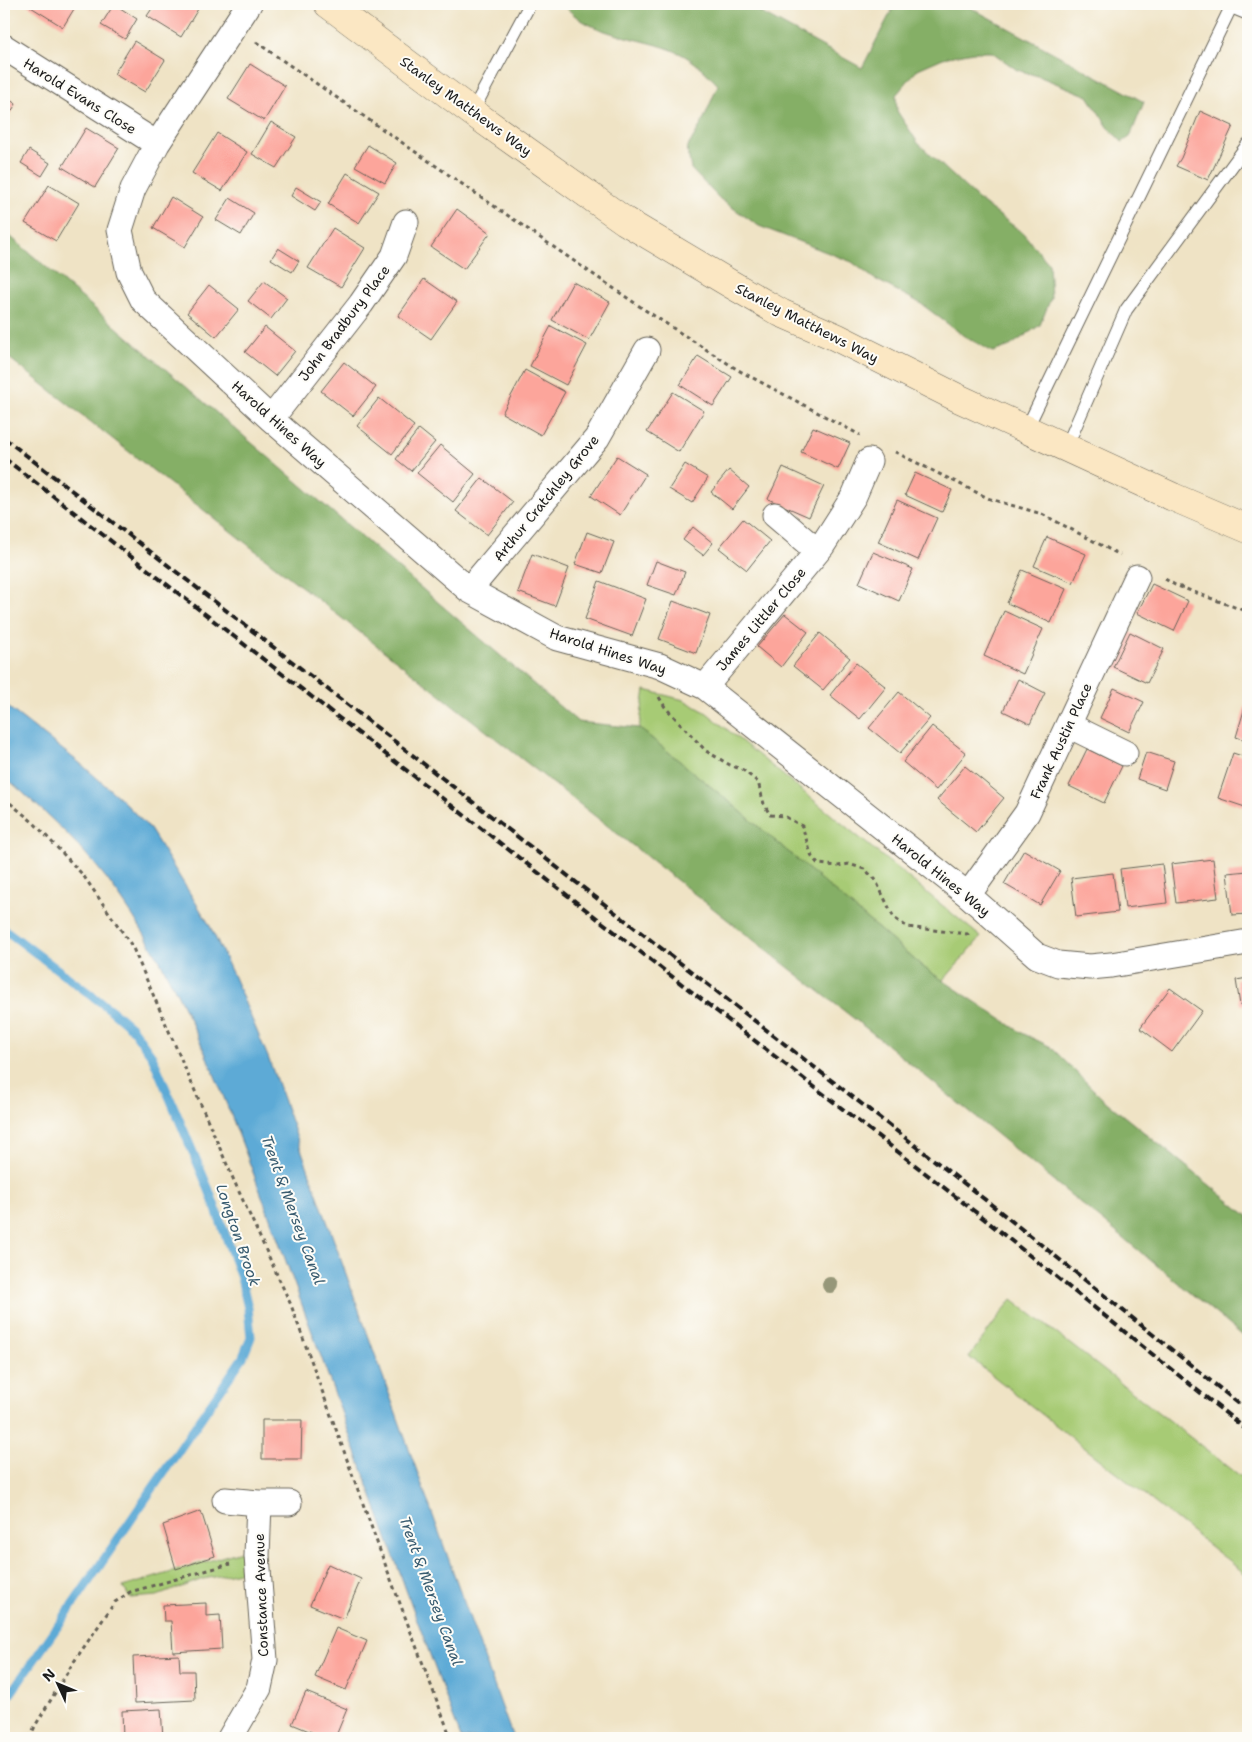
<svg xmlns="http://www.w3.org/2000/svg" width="1252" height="1742" font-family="'Shantell Sans',sans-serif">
<rect width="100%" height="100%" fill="#fdfcf7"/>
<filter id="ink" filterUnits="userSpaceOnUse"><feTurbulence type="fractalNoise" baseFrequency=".02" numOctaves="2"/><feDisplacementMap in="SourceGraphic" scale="10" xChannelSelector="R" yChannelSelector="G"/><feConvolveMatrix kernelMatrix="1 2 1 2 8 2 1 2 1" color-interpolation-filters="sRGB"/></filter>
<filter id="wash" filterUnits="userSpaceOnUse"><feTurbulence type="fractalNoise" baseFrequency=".0096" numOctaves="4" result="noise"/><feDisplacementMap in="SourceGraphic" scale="20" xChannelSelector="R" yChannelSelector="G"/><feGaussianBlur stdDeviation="1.12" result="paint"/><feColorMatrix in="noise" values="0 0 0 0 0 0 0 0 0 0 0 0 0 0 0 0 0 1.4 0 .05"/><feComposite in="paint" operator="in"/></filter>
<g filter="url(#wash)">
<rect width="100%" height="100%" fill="#efe3c5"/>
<path fill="#a7cb75" stroke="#627448" d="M645,690L684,700L707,713L981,937L943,981L923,967L732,804L639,728Z
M1012,1299L1248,1482V1576L969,1357Z
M241,1551L240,1572L203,1579L157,1596L130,1598L123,1587Z"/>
<path fill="#85af66" stroke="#506641" d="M563,4H745L862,68L895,4H964L1144,102L1130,137L1122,142L1108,127L1088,96L1038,76L1017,70L992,52H973L943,58L918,69L896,95L897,111L918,143L980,201L1023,233L1049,264L1051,298L1040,325L1010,346L993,352L964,336L920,303L873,278L852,262L759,226L720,199L691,169L687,148L702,123L718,85C707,73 694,60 679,53C641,35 592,39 563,4Z
M4,231L578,722L639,728L732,804L923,967L1022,1033L1051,1047L1104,1100L1248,1216V1340L880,1039L4,354Z"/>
<path fill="#5daad6" stroke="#3c6379" d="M4,704L81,764L121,799L150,829L209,924L234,977L268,1057L513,1738H461C399,1574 341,1409 280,1245C237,1129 191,998 120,897C88,850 46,813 4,776Z"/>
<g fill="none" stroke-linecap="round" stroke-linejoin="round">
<path stroke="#5daad6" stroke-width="9" d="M4,929L111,1010L131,1027L152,1056L209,1190L241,1278L248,1308L251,1337L243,1357L76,1600L4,1703"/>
</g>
<g id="blocks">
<path fill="#fca59b" d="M26,4H77L63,27Z
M114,4L137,19L125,39L101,25Z
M155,4H201L181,37L147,16Z
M134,41L165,60L145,92L114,74Z
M250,64L285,86L264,121L228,99Z
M4,96L16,104L4,123Z
M1200,111L1233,126L1208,180L1176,166L1181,158Z
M271,122L296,137L276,168L252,154Z
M86,128L119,148L95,187L62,167Z
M217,133L247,152L222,191L192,173Z
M368,145L397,163L385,183L355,166Z
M29,150L50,163L42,176L21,163Z
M347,173L379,192L359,223L328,204Z
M49,185L79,203L56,241L25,223Z
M296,187L321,202L315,211L291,196Z
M171,197L203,217L185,247L153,228Z
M230,198L254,213L241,235L216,220Z
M457,209L490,233L464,269L431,247Z
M333,228L365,248L341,287L308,268Z
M278,248L299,261L292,272L271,259Z
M424,279L457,302L431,339L398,316Z
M264,281L287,298L271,319L248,301Z
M573,282L610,302L589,340L552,320Z
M209,285L239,309L216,337L187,313Z
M551,326L587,345L566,385L530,366Z
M265,327L295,351L275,376L245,352Z
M698,356L732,377L713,406L680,385Z
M344,362L376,387L353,416L321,391Z
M525,370L565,392L541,435L502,413Z
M673,392L704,411L679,452L647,432Z
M379,398L414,426L392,454L357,426Z
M813,427L850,443L838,469L801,452Z
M419,429L435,442L411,471L396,459Z
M440,445L475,474L453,502L417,473Z
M617,456L646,474L620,515L591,496Z
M685,464L708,478L692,503L669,489Z
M783,467L824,486L809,517L768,499Z
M729,470L749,487L732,509L711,492Z
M915,473L952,490L942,512L905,495Z
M482,478L513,502L487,535L456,511Z
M897,500L937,518L918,560L878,542Z
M743,519L770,541L747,570L719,548Z
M693,527L713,543L703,555L683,540Z
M587,532L614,542L602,573L575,564Z
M1047,537L1086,554L1073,583L1034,566Z
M873,552L913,569L899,601L859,583Z
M532,554L569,568L555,606L518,592Z
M656,561L685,572L676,595L647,585Z
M1022,570L1066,589L1051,623L1007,603Z
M599,581L646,599L632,636L585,619Z
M1152,584L1188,601L1174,631L1137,613Z
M673,601L710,615L696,653L659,639Z
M1004,611L1043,629L1023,674L984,656Z
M785,614L808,632L781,667L757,647Z
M1130,632L1164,649L1147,683L1113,667Z
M820,633L850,658L823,690L793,666Z
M856,663L886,687L860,719L830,695Z
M1018,679L1045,693L1030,724L1003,711Z
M1114,688L1144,702L1129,732L1100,718Z
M899,692L930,718L900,753L869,728Z
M1245,707L1248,708V741L1236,737Z
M932,726L966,753L936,790L903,762Z
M1087,749L1122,766L1104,803L1069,786Z
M1146,752L1174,761L1165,789L1137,779Z
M1233,753L1248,758V808L1218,798Z
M965,766L1004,798L976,832L937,800Z
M1024,850L1060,871L1040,905L1004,884Z
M1213,859L1218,898L1176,903L1171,864Z
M1162,864L1167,903L1125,908L1120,869Z
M1248,871V914L1232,915L1227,873Z
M1113,873L1118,912L1076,917L1071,878Z
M1248,978V1004L1240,1005L1236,980Z
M1170,988L1202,1011L1172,1052L1140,1028Z
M262,1420H302L301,1459H262Z
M201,1511L215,1556L176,1569L163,1525Z
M328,1564L361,1579L344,1619L310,1605Z
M206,1603V1616L220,1615L222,1649L173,1652L171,1621H164L163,1605Z
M336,1628L367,1641L346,1690L315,1677Z
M179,1655L180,1671H194L195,1700L135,1703L133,1657Z
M306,1692L347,1709L335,1738H326L292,1724Z
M161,1709L163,1738H123L122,1711Z"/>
</g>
</g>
<g filter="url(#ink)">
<use href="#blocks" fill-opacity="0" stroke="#666257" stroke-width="1"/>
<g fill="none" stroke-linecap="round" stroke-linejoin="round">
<g stroke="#666257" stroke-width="14">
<path id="lane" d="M472,112L530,4
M1026,430L1231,7L1248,14
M1066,448L1126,310L1248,144"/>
</g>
<g stroke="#666257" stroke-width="27">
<path id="street" d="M249,4L157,144L133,189L120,230L129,272L143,300L271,419L469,590L557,638L660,666L705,687L968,895L1037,956L1058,964L1090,967L1111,965L1248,942
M4,47L157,144
M271,419L361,304L394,256L406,222
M775,515L817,551
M469,590L597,438L647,350
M705,687L822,546L854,496L869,461
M1068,725L1125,753
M968,895L1027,813L1137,577
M225,1500L259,1503L257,1556L265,1660L259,1688L230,1738
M259,1503H289"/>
</g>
<g stroke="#666257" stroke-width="29">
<path id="secondary" d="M328,4L472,112L625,221L729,283L781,313L836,337L958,398L1173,497L1248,529"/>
</g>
<path stroke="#666257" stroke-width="3" stroke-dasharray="4 4" stroke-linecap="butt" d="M256,42L645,310L738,370L860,435
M895,452L990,499L1042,514L1120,555
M1165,579L1175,585L1248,612
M659,697L665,707L706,751L730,765L743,770L758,782L764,804L770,815L784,816L802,826L812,857L818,864L838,866L849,864L864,869L875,879L894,918L907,927L968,934L969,933
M4,798L34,823L83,875L132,946L235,1183L291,1305L379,1548L451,1738
M30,1738L35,1726L73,1663L115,1602L130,1592L230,1564"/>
<use href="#lane" stroke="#fff" stroke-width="12"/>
<use href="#street" stroke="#fff" stroke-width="25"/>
<use href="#secondary" stroke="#fbe7c3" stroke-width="28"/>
<path stroke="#1c1c1c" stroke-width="4" stroke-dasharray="8 4" stroke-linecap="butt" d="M4,438L988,1202L1248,1411
M4,458L978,1214L1248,1431"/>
</g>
<circle fill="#969779" cx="830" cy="1285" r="8"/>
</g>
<g text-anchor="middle" stroke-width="4" stroke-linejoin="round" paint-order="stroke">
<g font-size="14" fill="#1c1c1c" stroke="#fdfcf7">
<text transform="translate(80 96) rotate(32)" y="5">Harold Evans Close</text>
<text transform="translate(466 106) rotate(36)" y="5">Stanley Matthews Way</text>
<text transform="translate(344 323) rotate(-53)" y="5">John Bradbury Place</text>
<text transform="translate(807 323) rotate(27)" y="5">Stanley Matthews Way</text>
<text transform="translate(279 424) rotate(42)" y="5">Harold Hines Way</text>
<text transform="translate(546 498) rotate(-51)" y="5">Arthur Cratchley Grove</text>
<text transform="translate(761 619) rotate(-50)" y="5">James Littler Close</text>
<text transform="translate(608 651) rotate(18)" y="5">Harold Hines Way</text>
<text transform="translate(1061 741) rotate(-65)" y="5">Frank Austin Place</text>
<text transform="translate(941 875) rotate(39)" y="5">Harold Hines Way</text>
<text transform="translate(261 1595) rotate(-92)" y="5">Constance Avenue</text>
</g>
<g font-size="15" font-style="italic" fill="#395c70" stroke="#fdfcf7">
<text transform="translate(293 1210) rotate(70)" y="5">Trent &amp; Mersey Canal</text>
<text transform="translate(238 1235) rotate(71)" y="5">Longton Brook</text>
<text transform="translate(431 1591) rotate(70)" y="5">Trent &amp; Mersey Canal</text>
</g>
</g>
<rect width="1252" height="1742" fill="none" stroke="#fdfcf7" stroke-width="20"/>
<g transform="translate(58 1684) rotate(314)" stroke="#fdfcf7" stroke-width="4" paint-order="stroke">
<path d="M0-4L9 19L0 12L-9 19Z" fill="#1c1c1c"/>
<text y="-8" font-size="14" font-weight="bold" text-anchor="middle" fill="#1c1c1c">N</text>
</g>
</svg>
